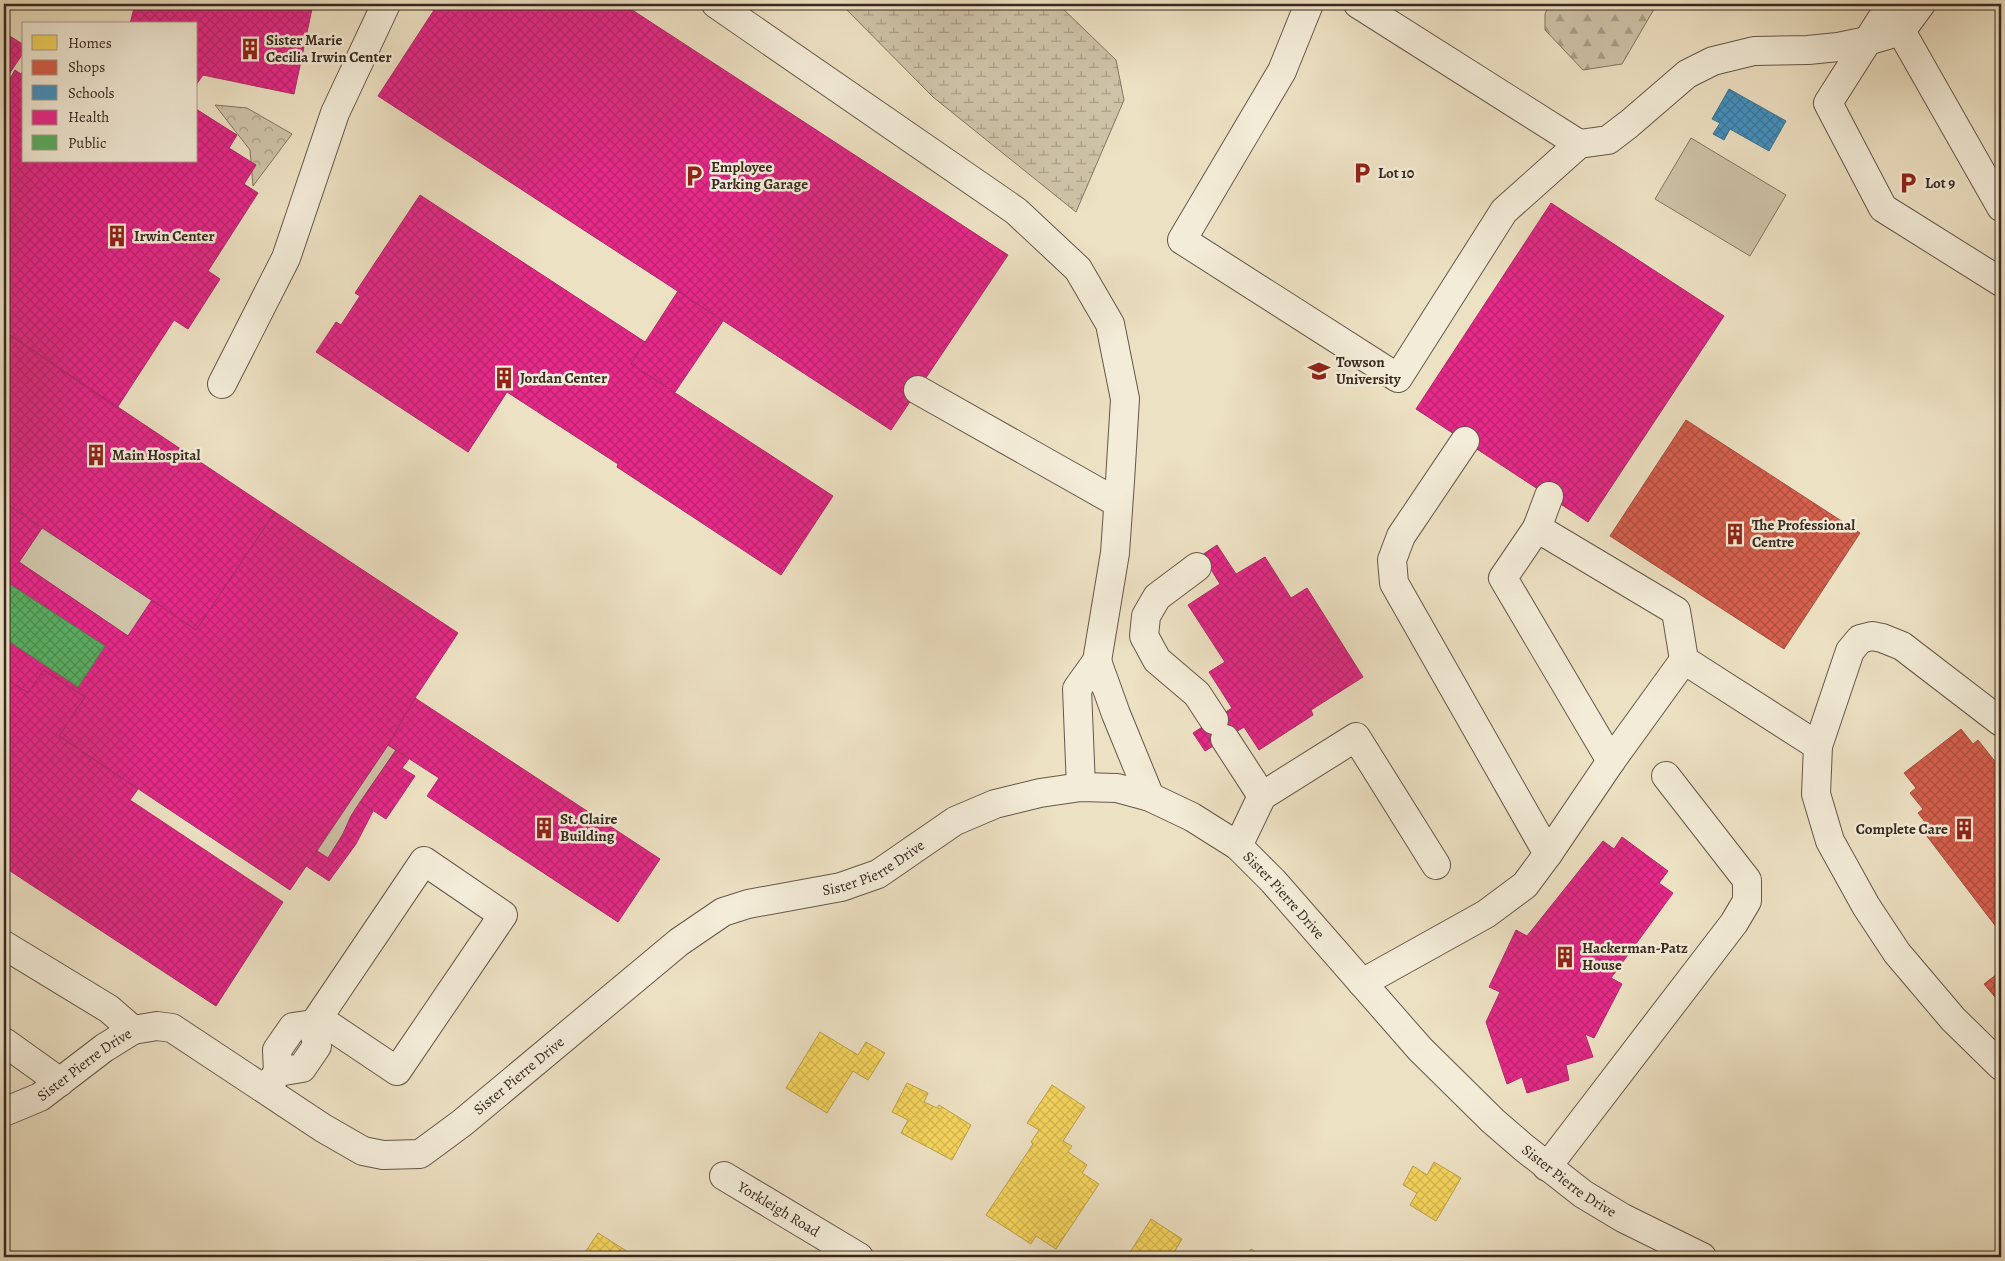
<svg xmlns="http://www.w3.org/2000/svg" width="2005" height="1261" font-family="Alegreya,serif">
<defs>
<pattern id="forest-firs" width="22" height="20" patternUnits="userSpaceOnUse" patternTransform="scale(1.25)"><rect width="22" height="20" fill="#cec2a7"/><path d="M5 1l3.5 6h-7zM16 11l3.5 6h-7z" fill="#a89e88"/></pattern>
<pattern id="wetland-marsh" width="20" height="14" patternUnits="userSpaceOnUse" patternTransform="scale(1.25)"><rect width="20" height="14" fill="#cec2a7"/><path d="M1 5h8M5 5V1M11 12h8M15 12V8" fill="none" stroke="#a89e88"/></pattern>
<pattern id="park-crowns" width="20" height="18" patternUnits="userSpaceOnUse" patternTransform="scale(1.25)"><rect width="20" height="18" fill="#cec2a7"/><path d="M2 6a3 3 0 1 1 6 0M12 15a3 3 0 1 1 6 0" fill="none" stroke="#a89e88"/></pattern>
<pattern id="homes-cross-hatch" width="8" height="8" patternUnits="userSpaceOnUse" patternTransform="scale(1.25)"><rect width="8" height="8" fill="#f6d55c"/><path d="M0 0l8 8M0 8l8-8" fill="none" stroke="#d4b750"/></pattern>
<pattern id="shops-cross-hatch" width="8" height="8" patternUnits="userSpaceOnUse" patternTransform="scale(1.25)"><rect width="8" height="8" fill="#d6604d"/><path d="M0 0l8 8M0 8l8-8" fill="none" stroke="#af4f40"/></pattern>
<pattern id="schools-cross-hatch" width="8" height="8" patternUnits="userSpaceOnUse" patternTransform="scale(1.25)"><rect width="8" height="8" fill="#4393c3"/><path d="M0 0l8 8M0 8l8-8" fill="none" stroke="#39789e"/></pattern>
<pattern id="health-cross-hatch" width="8" height="8" patternUnits="userSpaceOnUse" patternTransform="scale(1.25)"><rect width="8" height="8" fill="#e7298a"/><path d="M0 0l8 8M0 8l8-8" fill="none" stroke="#bc2370"/></pattern>
<pattern id="public-cross-hatch" width="8" height="8" patternUnits="userSpaceOnUse" patternTransform="scale(1.25)"><rect width="8" height="8" fill="#5aae61"/><path d="M0 0l8 8M0 8l8-8" fill="none" stroke="#4b8e50"/></pattern>
</defs>
<rect width="100%" height="100%" fill="#ede1c3"/>
<filter id="stains"><feTurbulence type="fractalNoise" baseFrequency=".004" numOctaves="4"/><feColorMatrix values="0 0 0 0 .2 0 0 0 0 .09 0 0 0 0 .02 0 0 0 .5 -.17"/></filter>
<radialGradient id="worn" r=".72"><stop offset=".6" stop-color="#630" stop-opacity="0"/><stop offset="1" stop-color="#630" stop-opacity=".3"/></radialGradient>
<path fill="#cec2a7" stroke="#837664" d="M1691,138L1786,195L1750,256L1655,199Z
M42,528L152,600L128,636L19,562Z
M388,745L396,750L351,816L343,834L328,858L317,851Z"/>
<path fill="url(#forest-firs)" stroke="#837664" d="M1549,4H1657L1622,64L1583,70L1545,30V14Z"/>
<path fill="url(#wetland-marsh)" stroke="#837664" d="M841,4H1058L1116,60L1124,100L1076,212L933,97Z"/>
<path fill="url(#park-crowns)" stroke="#837664" d="M215,105L247,108L292,134L253,186L250,150Z"/>
<path fill="url(#homes-cross-hatch)" stroke="#bda14a" d="M820,1032L858,1055L866,1042L885,1053L868,1080L853,1071L827,1113L786,1088Z
M907,1083L928,1093L924,1102L937,1108L939,1105L971,1125L952,1160L901,1133L908,1120L892,1112Z
M1052,1085L1085,1107L1063,1141L1072,1146L1068,1152L1087,1165L1082,1173L1099,1184L1056,1249L1036,1236L1031,1244L986,1215L1033,1144L1031,1142L1039,1130L1027,1123Z
M1434,1162L1461,1178L1436,1221L1410,1205L1417,1193L1403,1185L1413,1166L1427,1175Z
M1151,1219L1182,1239L1173,1254L1178,1257H1127Z
M598,1233L636,1257H582Z
M1251,1249L1265,1257H1246Z"/>
<path fill="url(#shops-cross-hatch)" stroke="#a75040" d="M1686,420L1860,533L1784,649L1610,536Z
M1961,729L1973,744L1978,740L2001,769V925L1997,928L1923,831L1929,827L1918,813L1923,809L1910,793L1916,788L1904,773Z
M2001,971V1002L2000,1003L1984,984Z"/>
<path fill="url(#schools-cross-hatch)" stroke="#407392" d="M1729,89L1786,121L1769,151L1730,129L1724,140L1713,134L1720,123L1712,119Z"/>
<path fill="url(#health-cross-hatch)" stroke="#b2296a" d="M135,4H313L294,94L203,75L196,85V24H130Z
M438,4H623L1008,255L891,430L378,96Z
M5,33L24,45V52L7,77L4,74V36Z
M24,69V161H196V109L237,135L229,148L256,165L244,184L258,193L208,271L220,279L188,329L174,320L117,408L4,331V89L15,70L21,74Z
M420,195L645,342L631,364L833,496L781,575L617,467L618,464L507,392L468,452L316,352L336,322L341,325L360,296L355,293Z
M1551,203L1724,316L1588,522L1416,409Z
M678,291L723,321L675,392L631,364Z
M4,331L275,512L196,630L4,502Z
M4,502L42,528L19,562L128,636L152,600L196,630L275,512L458,633L415,698L388,745L290,890L59,736L85,697L44,670L28,693L4,677V638L78,687L105,646L11,585L4,596Z
M1217,545L1236,574L1265,557L1291,598L1307,588L1363,677L1311,710L1313,715L1259,750L1244,727L1205,751L1193,733L1232,708L1209,672L1225,662L1188,605L1220,584L1202,555Z
M44,670L85,697L59,736L138,789L130,800L283,902L216,1006L4,867V677L28,693Z
M415,698L660,859L618,922L427,796L439,778L388,745Z
M396,750L409,759L402,768L415,776L386,819L360,802Z
M360,802L373,811L356,844L329,881L306,866L317,851L328,858L343,834L351,816Z
M1622,837L1668,871L1659,883L1673,893L1611,978L1622,984L1594,1038L1585,1034L1593,1057L1566,1065L1569,1080L1527,1093L1522,1077L1507,1084L1486,1022L1500,992L1489,987L1516,930L1527,936L1603,841L1614,849Z"/>
<path fill="url(#public-cross-hatch)" stroke="#50864e" d="M11,585L105,646L78,687L4,638V596Z"/>
<g fill="none" stroke-linecap="round" stroke-linejoin="round">
<g stroke="#65574a" stroke-width="30">
<g id="minor">
<path d="M716,4L1016,211L1078,269L1110,324L1125,399L1120,481L1115,553L1097,661L1077,689L1081,787"/>
<path d="M1309,4L1282,71L1182,240L1398,378L1504,211L1579,144"/>
<path d="M1358,4L1579,144L1608,140L1629,124L1687,74L1713,61L1754,51L1808,50L1838,47L1867,41L1901,31L1921,4"/>
<path d="M1891,4L1828,103L1883,208L2001,282"/>
<path d="M1901,31L2001,207"/>
<path d="M222,384L286,258L335,113L386,4"/>
<path d="M918,390L1118,503"/>
<path d="M1465,441L1401,536L1392,560L1394,583L1548,854"/>
<path d="M1537,528L1549,496"/>
<path d="M1197,567L1157,597L1146,616L1144,636L1157,660L1197,694L1214,720"/>
<path d="M1097,661L1116,714L1150,797"/>
<path d="M2001,722L1902,646L1882,638L1872,636L1860,639L1850,651L1818,746L1816,794L1830,841L1866,906L1897,953L1953,1019L2001,1066"/>
<path d="M1225,739L1262,796"/>
<path d="M1611,761L1503,578L1537,528L1676,611L1684,660L1818,746"/>
<path d="M1238,846L1262,796L1356,737L1436,865"/>
<path d="M4,945L109,1009L133,1030"/>
<path d="M1362,983L1486,914L1525,885L1548,854L1611,761L1684,660"/>
<path d="M4,1042L60,1082"/>
<path d="M278,1072L302,1068L317,1046L313,1024"/>
<path d="M266,1089L278,1072L277,1050L293,1027L313,1024L318,1018L397,1071L503,915L424,861L318,1018"/>
<path id="s1" d="M4,1112L40,1097L104,1048L133,1030L157,1026L172,1028L323,1128L363,1151L383,1155L420,1154L462,1123L679,942L723,912L748,904L841,887L878,874L955,821L995,804L1040,793L1081,787L1117,788L1150,797L1192,817L1238,846L1273,881L1420,1049L1493,1121L1523,1147L1583,1194L1623,1218L1702,1257"/>
<path d="M1547,1167L1734,923L1747,901V880L1666,776"/>
<path id="s2" d="M724,1176L859,1257"/>
</g>
</g>
<use href="#minor" stroke="#f3ecd8" stroke-width="28"/>
</g>
<defs>
<g id="building-bare" transform="scale(1.725)"><path d="M-4-6H4V6H1V3H-1V6H-4ZM-2.5-4.3h1.7v1.8h-1.7ZM.8-4.3h1.7v1.8H.8ZM-2.5-1h1.7V.8h-1.7ZM.8-1h1.7V.8H.8Z" fill="#8f2418" stroke="#f3ecd8" stroke-width="2.5" paint-order="stroke"/></g>
<g id="parking-bare" transform="scale(1.725)"><path d="M-3.5-5.5H1a3.5 3.5 0 0 1 0 7H-1V5.5H-3.5ZM-1-3.4V-.6H.8a1.4 1.4 0 0 0 0-2.8Z" fill="#8f2418" stroke="#f3ecd8" stroke-width="2.5" paint-order="stroke"/></g>
<g id="university-bare" transform="scale(1.725)"><path d="M0-5L7-2L0 1L-7-2ZM-4 1L0 2.5L4 1V4Q0 6-4 4Z" fill="#8f2418" stroke="#f3ecd8" stroke-width="2.5" paint-order="stroke"/></g>
</defs>
<g fill-rule="evenodd">
<use href="#building-bare" x="250" y="49"/>
<use href="#parking-bare" x="1362" y="173"/>
<use href="#parking-bare" x="694" y="176"/>
<use href="#parking-bare" x="1908" y="183"/>
<use href="#building-bare" x="117" y="236"/>
<use href="#university-bare" x="1319" y="371"/>
<use href="#building-bare" x="504" y="378"/>
<use href="#building-bare" x="96" y="455"/>
<use href="#building-bare" x="1735" y="534"/>
<use href="#building-bare" x="544" y="828"/>
<use href="#building-bare" x="1964" y="829"/>
<use href="#building-bare" x="1565" y="957"/>
</g>
<g text-anchor="middle" stroke-width="5" stroke-linejoin="round" paint-order="stroke">
<g font-size="15" font-weight="bold" fill="#382921" stroke="#f3ecd8" text-anchor="start">
<text x="266" y="45">Sister Marie<tspan x="266" dy="17">Cecilia Irwin Center</tspan></text>
<text x="711" y="172">Employee<tspan x="711" dy="17">Parking Garage</tspan></text>
<text x="1378" y="178">Lot 10</text>
<text x="1925" y="188">Lot 9</text>
<text x="134" y="241">Irwin Center</text>
<text x="1336" y="367">Towson<tspan x="1336" dy="17">University</tspan></text>
<text x="520" y="383">Jordan Center</text>
<text x="112" y="460">Main Hospital</text>
<text x="1752" y="530">The Professional<tspan x="1752" dy="17">Centre</tspan></text>
<text x="560" y="824">St. Claire<tspan x="560" dy="17">Building</tspan></text>
<text x="1948" y="834" text-anchor="end">Complete Care</text>
<text x="1582" y="953">Hackerman-Patz<tspan x="1582" dy="17">House</tspan></text>
</g>
<g font-size="15" fill="#382921" stroke="#f3ecd8">
<text dy="5" stroke="none"><textPath href="#s1" startOffset="1024">Sister Pierre Drive</textPath></text>
<text dy="5" stroke="none"><textPath href="#s1" startOffset="1489">Sister Pierre Drive</textPath></text>
<text dy="5" stroke="none"><textPath href="#s1" startOffset="94">Sister Pierre Drive</textPath></text>
<text dy="5" stroke="none"><textPath href="#s1" startOffset="604">Sister Pierre Drive</textPath></text>
<text dy="5" stroke="none"><textPath href="#s1" startOffset="1894">Sister Pierre Drive</textPath></text>
<text dy="5" stroke="none"><textPath href="#s2" startOffset="64">Yorkleigh Road</textPath></text>
</g>
</g>
<rect width="2005" height="1261" fill="none" stroke="#ede1c3" stroke-width="20"/>
<rect x="5" y="5" width="1995" height="1251" fill="none" stroke="#382921" stroke-width="2.5"/>
<rect x="10" y="10" width="1985" height="1241" fill="none" stroke="#382921"/>
<rect x="22" y="22" width="175" height="140" fill="#f3ecd8" stroke="#a89e8f"/>
<rect x="32" y="35" width="25" height="15" fill="#f6d55c" stroke="#a89e8f"/>
<text x="68" y="48" font-size="15" fill="#382921">Homes</text>
<rect x="32" y="60" width="25" height="15" fill="#d6604d" stroke="#a89e8f"/>
<text x="68" y="72" font-size="15" fill="#382921">Shops</text>
<rect x="32" y="85" width="25" height="15" fill="#4393c3" stroke="#a89e8f"/>
<text x="68" y="98" font-size="15" fill="#382921">Schools</text>
<rect x="32" y="110" width="25" height="15" fill="#e7298a" stroke="#a89e8f"/>
<text x="68" y="122" font-size="15" fill="#382921">Health</text>
<rect x="32" y="135" width="25" height="15" fill="#5aae61" stroke="#a89e8f"/>
<text x="68" y="148" font-size="15" fill="#382921">Public</text>
<rect width="100%" height="100%" filter="url(#stains)"/>
<rect width="100%" height="100%" fill="url(#worn)"/>
</svg>
